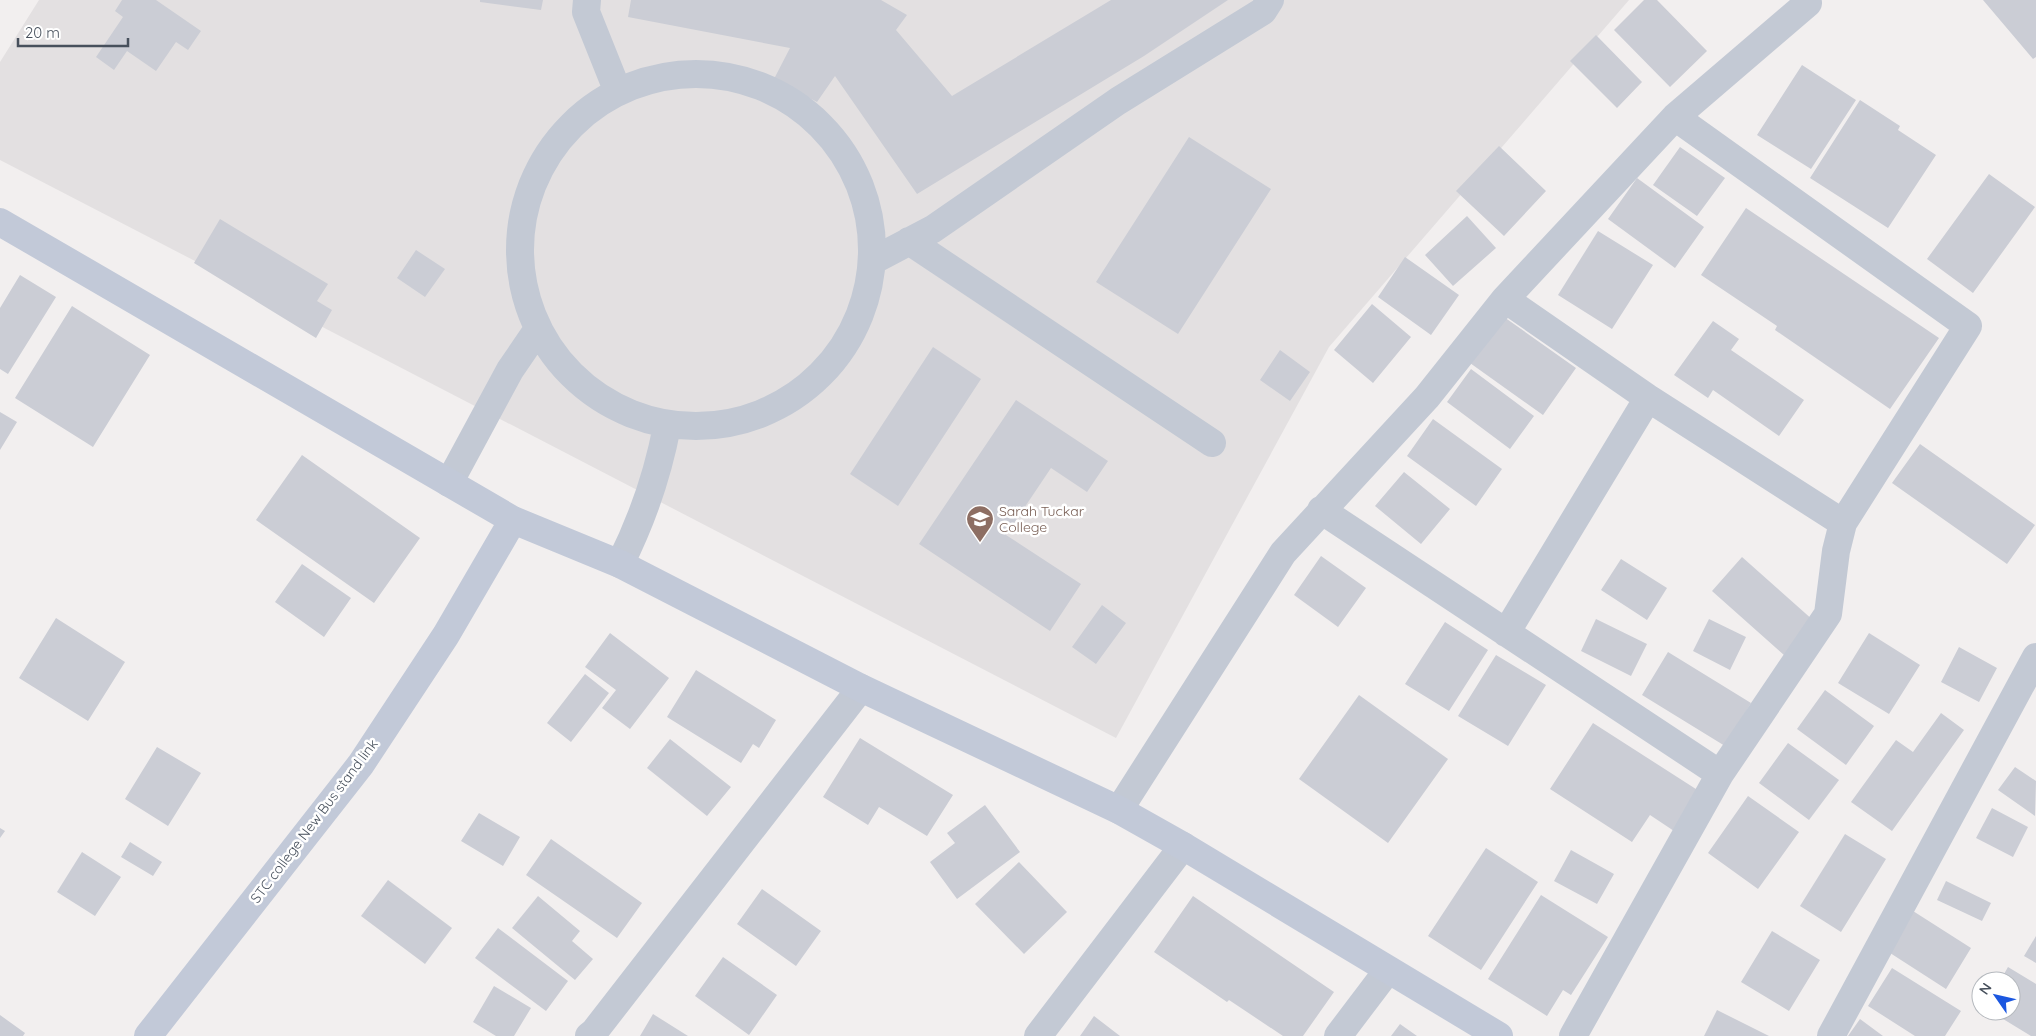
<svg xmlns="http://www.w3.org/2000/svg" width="2036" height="1036" font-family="Quicksand,sans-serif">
<rect width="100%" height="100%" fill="#f2efef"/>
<path fill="#e3e0e1" d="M39,0H1629L1329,347L1116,738L0,160V62Z"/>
<path fill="#cbcdd5" d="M122,0H156L201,31L188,50L176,42L156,71L127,51L114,70L96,57L123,17L115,11Z
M480,0H543L541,10L480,2Z
M631,0H881L907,15L896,30L952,96L1111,0H1228L1144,56L917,194L835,76L817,102L774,79L790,48L628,17Z
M1644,0H1657L1707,51L1670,87L1614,30Z
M1983,0H2036V57L2033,59Z
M1596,35L1642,82L1617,108L1570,61Z
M1802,65L1856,100L1811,169L1757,135Z
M1860,100L1900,126L1898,130L1936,155L1888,228L1810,178Z
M1189,137L1271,189L1178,334L1096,282Z
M1499,146L1546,191L1504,236L1456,191Z
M1680,147L1725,178L1697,216L1653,185Z
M1989,174L2035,207L1973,293L1927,259Z
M1637,178L1704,227L1675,268L1608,219Z
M1746,208L1939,338L1890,409L1775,330L1777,326L1701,275Z
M1467,216L1496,248L1453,286L1425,255Z
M220,219L328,284L317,301L332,310L316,338L194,263Z
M1598,231L1653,265L1612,329L1558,295Z
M416,250L445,269L425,297L397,278Z
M1405,257L1459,295L1431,335L1378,297Z
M20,275L56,297L8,374L0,369V308Z
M1372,304L1411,337L1373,383L1334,350Z
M72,306L150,355L93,447L15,398Z
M1504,317L1576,368L1543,415L1470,363Z
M1713,321L1739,339L1731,350L1804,400L1779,436L1713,390L1708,398L1674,375Z
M933,347L981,379L898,506L850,474Z
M1280,350L1310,372L1290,401L1260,380Z
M1471,369L1534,416L1510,449L1447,402Z
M1016,400L1108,461L1087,492L1051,468L1006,535L1081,584L1050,631L919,544Z
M0,412L17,422L0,450Z
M1433,419L1502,469L1476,506L1407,456Z
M1920,444L2035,525L2007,564L1892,483Z
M302,455L420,538L374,603L256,520Z
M1404,472L1450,509L1421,544L1375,506Z
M1321,556L1366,588L1338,627L1294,595Z
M1742,557L1814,621L1784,655L1712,591Z
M1621,559L1667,588L1647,620L1601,590Z
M302,564L351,598L324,637L275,602Z
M1102,605L1126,623L1096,664L1072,647Z
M56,618L125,662L88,721L19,678Z
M1596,619L1647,644L1631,676L1581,651Z
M1709,619L1746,637L1730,670L1693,651Z
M1445,622L1488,650L1449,711L1405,684Z
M610,633L669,678L630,729L602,708L616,690L585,667Z
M1869,633L1920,665L1889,714L1838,683Z
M1959,647L1997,668L1979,702L1941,682Z
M1668,652L1751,703L1725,746L1642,695Z
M1496,655L1546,685L1508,746L1458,716Z
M696,670L776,720L759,748L753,744L741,763L667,717Z
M585,674L609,693L571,742L547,723Z
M1825,690L1874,726L1846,765L1797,729Z
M1359,695L1448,759L1388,843L1299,779Z
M1941,713L1964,730L1892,831L1851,802L1896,740L1913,752Z
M1593,723L1699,791L1674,831L1650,815L1632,842L1550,789Z
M860,738L953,795L927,836L879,807L868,825L823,797Z
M670,739L731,787L707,816L647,768Z
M1788,743L1839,780L1809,820L1759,783Z
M157,747L201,773L168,826L125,799Z
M2015,767L2036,781L2035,816L1998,790Z
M1748,796L1799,832L1758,889L1708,853Z
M985,805L1020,852L957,899L930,862L955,843L947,833Z
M1992,808L2028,827L2013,857L1976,838Z
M479,813L520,837L503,866L461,841Z
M0,828L5,831L0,838Z
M1845,834L1886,859L1841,932L1800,906Z
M551,839L642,903L617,938L526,875Z
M130,842L162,862L153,876L121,857Z
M1486,848L1538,882L1481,970L1428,936Z
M1571,850L1614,874L1597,904L1554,881Z
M82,852L121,877L95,916L57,892Z
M1019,862L1067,912L1024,954L975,904Z
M388,880L452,928L425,964L361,916Z
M1946,881L1991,903L1982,921L1937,900Z
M762,889L821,931L796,966L737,924Z
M1541,895L1608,937L1571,995L1563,990L1547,1016L1488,979Z
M538,896L580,931L572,941L593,959L575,980L512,928Z
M1193,896L1334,992L1303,1036H1283L1229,1000L1227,1002L1154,952Z
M1913,911L1971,948L1946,989L1887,951Z
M498,928L568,981L546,1011L475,958Z
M1772,931L1820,960L1789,1011L1741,982Z
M2036,936V963L2024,956Z
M723,957L777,995L749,1035L695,996Z
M2008,967L2036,984V1036H2031L1990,1011H2011V981H2000Z
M1892,968L1961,1011L1945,1036H1915L1868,1006Z
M494,986L531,1008L514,1036H496L473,1022Z
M1717,1010L1769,1036H1704Z
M653,1014L688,1036H640Z
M0,1015L25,1033L23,1036H0Z
M1094,1016L1120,1036H1080Z
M1860,1019L1883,1036H1848Z
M1400,1024L1417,1036H1391Z"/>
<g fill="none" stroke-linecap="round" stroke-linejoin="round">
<path stroke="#c3c9d4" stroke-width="28" d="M587,0L586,12L618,92
M520 250a176 176 0 1 1 352 0a176 176 0 1 1-352 0Z
M909,241L1212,443
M872,261L933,229L1118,101L1263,11L1270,0
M1505,299L1648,398L1843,523
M449,483L510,370L538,329
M1321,510L1720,774
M620,564C642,520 658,474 667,426
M1506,633L1648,398
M1119,810L1283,553L1427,397L1505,299L1675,117L1808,3
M589,1036L594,1032L861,688
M1038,1036L1183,846
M1338,1036L1388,970
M1573,1036L1720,774L1828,614L1836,551L1843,523L1968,326L1675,117
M1831,1036L2036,657"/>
<path stroke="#c2c9d8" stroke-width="28" d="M0,222L513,520L620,564L861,688L1119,810L1183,846L1499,1036
M148,1036L361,764L446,635L513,520"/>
</g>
<defs>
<g id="university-pin" transform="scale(1.4375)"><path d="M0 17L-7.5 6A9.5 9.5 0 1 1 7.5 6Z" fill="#8d6e63" stroke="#fff"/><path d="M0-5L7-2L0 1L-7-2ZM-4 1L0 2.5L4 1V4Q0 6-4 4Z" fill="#fff"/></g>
</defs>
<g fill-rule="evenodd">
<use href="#university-pin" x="980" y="519"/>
</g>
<g text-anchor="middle" stroke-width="5" stroke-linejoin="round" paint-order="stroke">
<g font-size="14" fill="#785e54" stroke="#fff" text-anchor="start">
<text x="999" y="516">Sarah Tuckar<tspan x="999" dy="16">College</tspan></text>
</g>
<g font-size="14" fill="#47505c" stroke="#fff">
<text transform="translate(314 821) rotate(-53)" y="5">STC college New Bus stand link</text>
</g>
</g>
<g transform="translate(1996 996) rotate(304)"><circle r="24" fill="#ffffff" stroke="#b5b9be"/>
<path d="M0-4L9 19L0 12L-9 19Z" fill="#1b57e0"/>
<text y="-8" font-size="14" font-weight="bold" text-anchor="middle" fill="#47505c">N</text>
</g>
<path d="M18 38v8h110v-8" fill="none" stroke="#47505c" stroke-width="2.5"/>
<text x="25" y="38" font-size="15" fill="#47505c" stroke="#ffffff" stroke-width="4" paint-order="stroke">20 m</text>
</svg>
